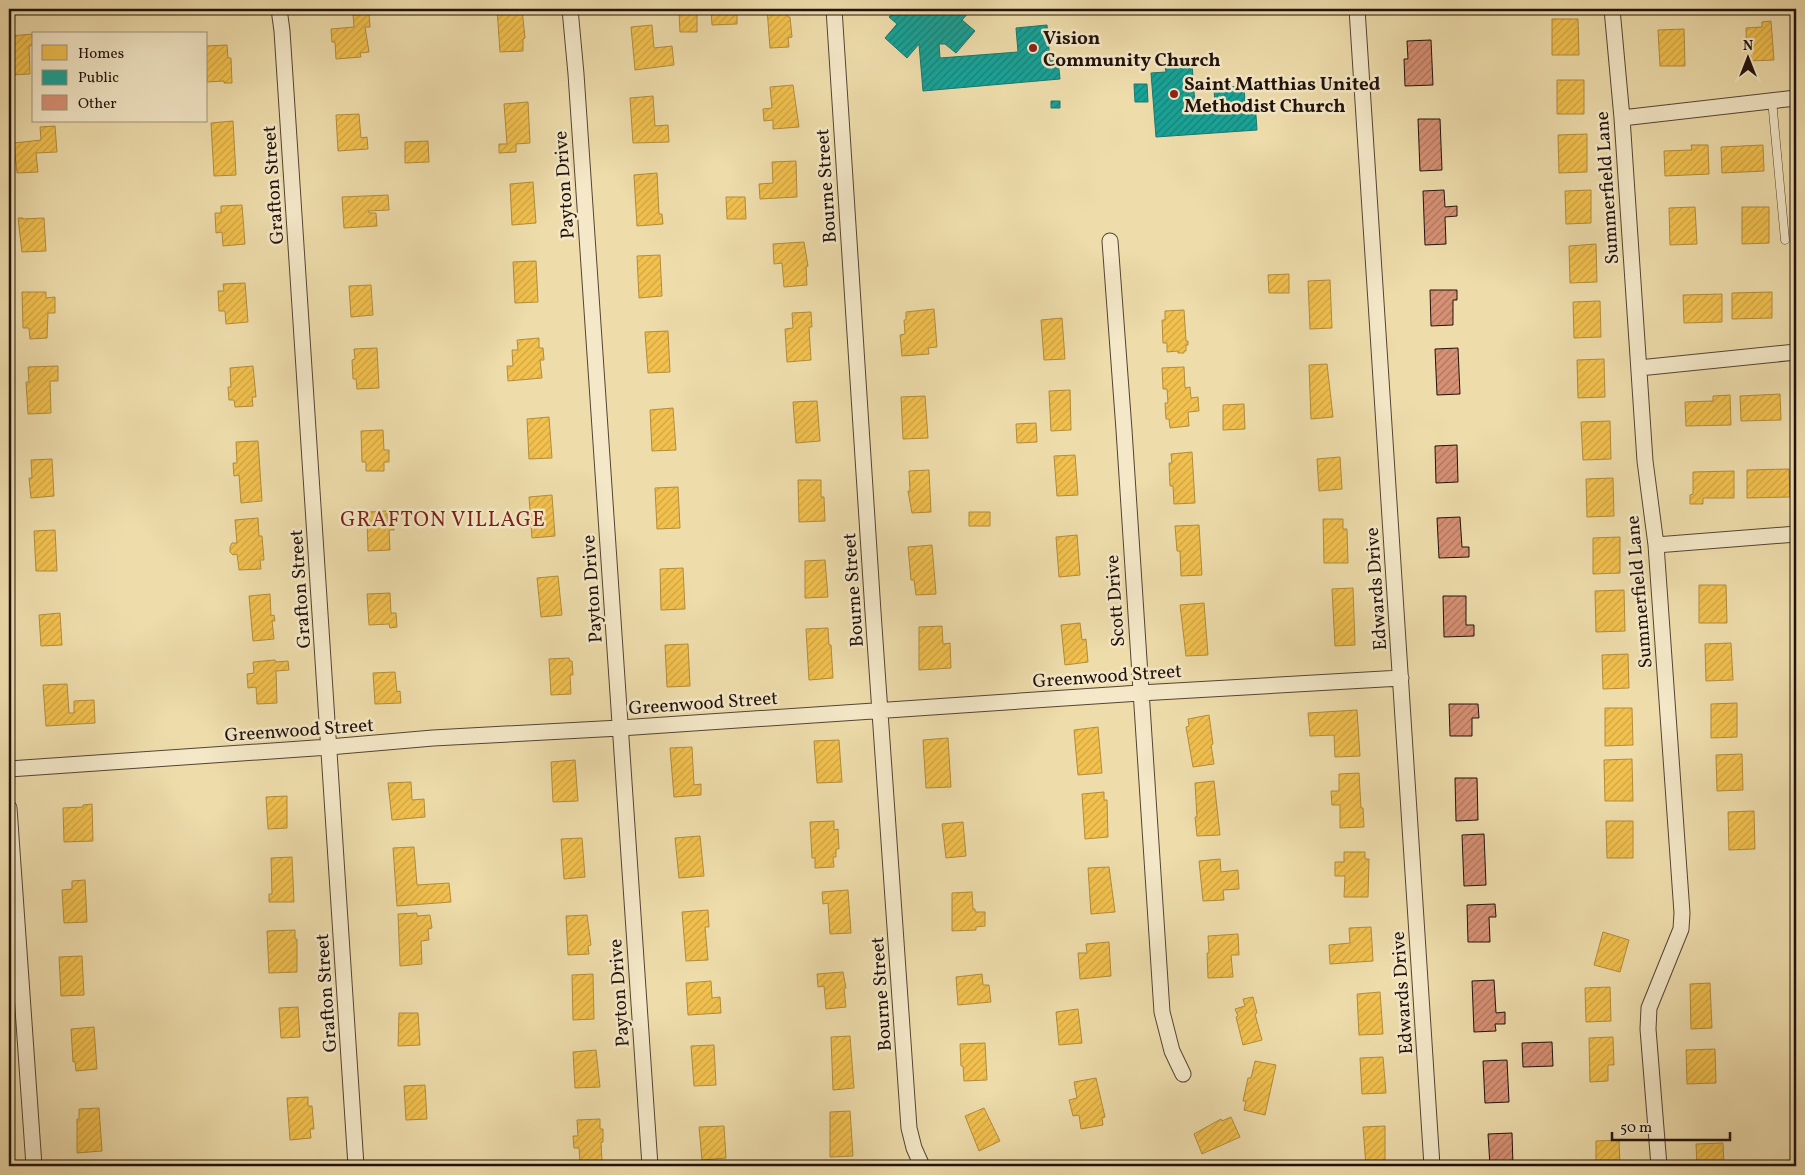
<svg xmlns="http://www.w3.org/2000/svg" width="1805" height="1175" font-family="Vollkorn,serif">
<defs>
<pattern id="homes-hatch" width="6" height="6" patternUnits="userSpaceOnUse" patternTransform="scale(1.25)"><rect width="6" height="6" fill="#f2c14e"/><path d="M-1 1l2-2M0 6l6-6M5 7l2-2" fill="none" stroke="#cfa543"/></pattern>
<pattern id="public-hatch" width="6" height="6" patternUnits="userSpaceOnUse" patternTransform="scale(1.25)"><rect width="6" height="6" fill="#17a398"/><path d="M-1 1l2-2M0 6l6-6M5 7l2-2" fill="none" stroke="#14837a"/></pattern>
<pattern id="building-hatch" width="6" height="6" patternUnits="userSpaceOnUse" patternTransform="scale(1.25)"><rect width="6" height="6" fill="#d79174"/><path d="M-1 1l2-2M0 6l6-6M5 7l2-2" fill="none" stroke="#ae755e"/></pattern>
</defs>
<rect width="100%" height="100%" fill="#eedcab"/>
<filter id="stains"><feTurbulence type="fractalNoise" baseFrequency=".004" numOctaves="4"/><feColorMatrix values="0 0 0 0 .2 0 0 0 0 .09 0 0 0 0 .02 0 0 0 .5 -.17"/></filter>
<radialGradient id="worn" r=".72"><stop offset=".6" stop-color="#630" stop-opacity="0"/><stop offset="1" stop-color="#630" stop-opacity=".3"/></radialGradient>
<path fill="url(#homes-hatch)" stroke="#b38c3a" d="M497,9H522L525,38L523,39V51L500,52Z
M711,9H737V24L712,25Z
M767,9H787L788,17H790L792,37L788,38L789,47L770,48Z
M1667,9H1692V12L1667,13Z
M679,12H697V32H680Z
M369,14L370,27H365L369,52L360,53L361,57L336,59L335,42H332L331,29L354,27L353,15Z
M1552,19H1578L1579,55H1552Z
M1771,21L1774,60L1747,61L1746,28L1762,27V22Z
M652,25L654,48L672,46L674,65L635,70L631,27Z
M1684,29L1685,66H1660L1658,30Z
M34,34V45L29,46L30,74L10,75L9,67V36Z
M227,45L228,58H231L232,83H224V81L207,82L206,46Z
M1557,80H1584V114H1557Z
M793,85L799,127L773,129V120L764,121L763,109L772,108L770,87Z
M653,96L655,126L668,125L669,142L633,143L630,98Z
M528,102L530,143L516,144V152L499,153V144H507L504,104Z
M359,114L361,138L367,137L368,149L338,151L336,115Z
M233,121L236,175L214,176L211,123Z
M55,126L57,152L36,153L38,172L17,173L14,143L41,140L40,127Z
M1587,134V172L1559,173L1558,135Z
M428,141L429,162L405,163V142Z
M1691,145H1708L1709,174L1665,176L1664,151L1692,150Z
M1763,145L1764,171L1722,173L1721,147Z
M796,161L797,197L760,199L759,184L773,183L772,162Z
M657,173L659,214H662L663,224L637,226L634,175Z
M533,182L536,223L512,225L510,184Z
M1591,190V223L1566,224L1565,191Z
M388,195L389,210L368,211L369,213H376L377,226L344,228L342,197Z
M726,197H745L746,219H727Z
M242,205L245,244L223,246L222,232L216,233L215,213H221V206Z
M1695,207L1697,244L1670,245L1669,208Z
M1742,207H1769V243L1742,244Z
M18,218H23V219L44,218L46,251L22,252Z
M804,242L808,266L806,267L807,285L784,287L782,263L774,264L773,244Z
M1596,244L1597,282L1570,283L1569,246Z
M660,255L662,296L639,298L637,256Z
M536,261L538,302L515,303L513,262Z
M1289,274V293H1269L1268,275Z
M1330,280L1332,328L1310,329L1308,281Z
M245,283L248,322L226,324L225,311H219L218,291H224L223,284Z
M371,285L373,315L351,317L349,286Z
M22,292H46V298L55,297V313H48L47,338L30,339L29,328H23Z
M1772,292V318L1732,319V293Z
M1722,294V322L1684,323L1683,295Z
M1600,301L1601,337L1574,338L1573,302Z
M934,309L937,347L928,348L929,354L902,356L900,335L905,334L904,320H906V312Z
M1184,310L1186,341H1188V345H1186V351H1184V353H1178V351L1167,352V343H1163L1162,320H1165V311Z
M811,312L812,327H809L811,360L787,362L785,329L793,328L792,313Z
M1062,318L1065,359L1044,360L1041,320Z
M668,331L670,372L648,373L645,332Z
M539,338V348H543L544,360H540L542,378L508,381L507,366H513L512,350H518L517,340Z
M377,348L379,388L357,389L356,379H353L352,360L355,359L354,349Z
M1604,359L1605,397L1578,398L1577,360Z
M1327,364L1333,417L1311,419L1309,365Z
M58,366V381H50L51,413L28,414L26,382H29L28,367Z
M253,366L256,397H252L253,406L235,407L234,400H229L228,387H231L230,368Z
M1184,367L1185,388L1190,387L1191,398L1198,397L1199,411L1188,412L1189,426L1170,428L1169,419H1166L1165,403H1168L1167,389H1163L1162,368Z
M1070,390L1071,430L1051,431L1049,391Z
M1780,394L1781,420L1741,421L1740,396Z
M1730,395L1731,425L1686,426L1685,402L1713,401V396Z
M925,396L928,438L903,439L901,397Z
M817,401L820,441L796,443L793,402Z
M1244,404L1245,429L1223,430V405Z
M673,408L676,450L652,451L650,410Z
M549,417L552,458L529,459L527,419Z
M1610,421L1611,459L1583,460L1581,422Z
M1036,423L1037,442L1017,443L1016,424Z
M383,430L384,450H389V462H384V471H366V462H362L361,431Z
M258,441L262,501L241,503L239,475L234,476L233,463H237L236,442Z
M1192,452L1195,503L1174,504L1173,486H1170L1169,463H1172L1171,454Z
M1075,455L1078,495L1057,496L1054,456Z
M1340,457L1342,489L1319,491L1317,459Z
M52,459L54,496L31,498L29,478H32L31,460Z
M1789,469L1790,497L1747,498V470Z
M929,470L931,512L912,513L908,491H910L909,471Z
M1734,471V498H1703V504H1690V495L1693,494V472Z
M1613,478L1614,516L1587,517L1586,479Z
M798,480H821V497H824L825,521L799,522Z
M678,487L680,528L657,529L655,488Z
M552,495L555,536L532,538L529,497Z
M387,511V518L394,517V530H389L390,550L368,551L367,520H369V512Z
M969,512H990V526H969Z
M258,518L259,536H262L264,560H260L261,569L239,570L237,554L233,555L230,552V547L232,543H237L235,520Z
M1323,519H1343V529H1347L1348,563H1324Z
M1199,525L1202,575L1181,576L1180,551H1177L1175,526Z
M55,530L57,571H36L34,531Z
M1077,535L1080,575L1059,577L1056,537Z
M1620,537V573L1593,574V538Z
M932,545L936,594L916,595L914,580H911L908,547Z
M825,560L828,597L805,598V561Z
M683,568L685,609L661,610L660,569Z
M558,576L562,615L541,617L537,578Z
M1699,585H1726L1727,623H1699Z
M1353,588L1355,645L1335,646L1332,589Z
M1624,590L1625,631L1596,632L1595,591Z
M390,593L391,613H396L397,627L390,628L389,624L369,625L367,594Z
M270,594L271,616L274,615L275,621H272L274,639L253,641L249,596Z
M1204,603L1208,655L1186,656L1180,605Z
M60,613L62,645L41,646L39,615Z
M1080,623L1082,640L1086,639L1088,662L1065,665L1061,625Z
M942,626L943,644L950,643L951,668L919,670V627Z
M828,628L829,645H831L833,678L809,680L806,629Z
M1731,643L1733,680L1706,681L1705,644Z
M688,644L690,686L667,687L665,645Z
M1628,654L1629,688L1603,689L1602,655Z
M569,658L570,661H572L573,675H570L571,694L551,695L549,659Z
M275,660L276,662L288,661L289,670L276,671L277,703L257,704L256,687L248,688L247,674L254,673L253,662Z
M395,672L397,692L400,691L401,703L375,704L373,673Z
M67,684L69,713H74V701L94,700L95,723L46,726L43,685Z
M1737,703V737L1711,738V704Z
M1605,708H1632L1633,745L1605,746Z
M1357,710L1360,756L1335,757L1334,735L1310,736L1308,713Z
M1209,715L1213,744L1211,745L1214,764L1193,767L1186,727L1189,726L1188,719Z
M1098,727L1102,773L1078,775L1074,730Z
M948,738L951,787L926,788L923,740Z
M839,740L842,782L817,783L814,741Z
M692,747L694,785L701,784V795L674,797L670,748Z
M1742,754L1743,790L1717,791L1716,755Z
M1632,759L1633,801H1605L1604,760Z
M575,760L578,801L553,802L551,762Z
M1359,773L1361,808H1363L1364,827L1340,828V805H1332L1331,791H1339V774Z
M1214,781L1220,835L1197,836L1195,817H1197L1195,783Z
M411,782L412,800L424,799L425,817L392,820L388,783Z
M1104,792V800H1107L1108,837L1085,839L1082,794Z
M287,796V828L268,829L266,797Z
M92,804L93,841L64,842L63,808L83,807V805Z
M1754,811L1755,849L1729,850L1728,812Z
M834,821V830L838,829L839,849H836V857H833L834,867L815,868V858H812L810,822Z
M1606,821H1633V858H1607Z
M963,822L966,856L946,858L942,824Z
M700,836L704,876L679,878L675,838Z
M582,838L585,877L564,879L561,839Z
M414,847L417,885L449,883L451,902L397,906L393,848Z
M1344,852H1365V859H1369L1368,897H1344L1345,876H1335V862H1344Z
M292,857L294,902H269V894H272L271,858Z
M1220,859L1221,872L1238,870L1239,889L1223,890L1224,900L1203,901L1199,861Z
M1109,867L1115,912L1091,914L1088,868Z
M85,880L87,922L64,923L62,890L72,889V881Z
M848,890L851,933L830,934L828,903L823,904L822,892Z
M972,892L973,909H975V912H985V926L976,927V930L952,931V893Z
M708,910L709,927H705L708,960L686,961L682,912Z
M417,913V916L430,915L432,928L428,929L429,940L421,941L422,964L400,966L398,914Z
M587,915L591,945L588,946L589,954L568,955L566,916Z
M1371,927L1373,961L1330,964L1329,945L1350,943L1349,928Z
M295,930V939H297V972L269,973L267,931Z
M1603,932L1629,940L1620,972L1594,965Z
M1238,934L1239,955H1231L1233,977L1208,978L1207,953H1209L1208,936Z
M1109,942L1111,976L1080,979L1078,953H1087L1086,944Z
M82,956L84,995L61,996L59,957Z
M843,972L846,988L844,989L846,1007L826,1009L824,986L818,987L817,974Z
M593,974L594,1019L573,1020L572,975Z
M982,974L983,985H989L991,1002L958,1005L956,977Z
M711,981L712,998L720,997L721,1013L688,1015L686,983Z
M1710,983L1712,1028L1691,1029L1690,984Z
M1610,987L1611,1021L1586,1022L1585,988Z
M1380,992L1383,1034L1359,1035L1357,994Z
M1253,997L1257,1013L1255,1014L1262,1040L1243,1045L1236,1017L1238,1016L1235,1009L1245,1006L1243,999Z
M298,1007L300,1037L281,1038L279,1008Z
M1078,1009L1082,1043L1059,1045L1056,1012Z
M399,1013H418L420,1045L398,1046Z
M94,1027L97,1069L76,1071L75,1061L73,1062L71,1029Z
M850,1036L854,1088L833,1090L831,1037Z
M1613,1037L1614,1065H1608V1081L1590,1082L1589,1038Z
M985,1043L987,1080L964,1081L963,1066H961L960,1044Z
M714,1045L716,1085L694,1086L691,1046Z
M1715,1049L1716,1083L1687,1084L1686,1050Z
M596,1050L600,1087L575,1088L573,1052Z
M1383,1057L1386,1093L1362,1094L1360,1058Z
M1255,1061L1276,1065L1265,1115L1244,1110L1246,1101H1243L1248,1078H1251Z
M1096,1078L1105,1117L1102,1118L1103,1125L1081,1129L1079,1115L1073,1116L1069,1100L1077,1098L1074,1082Z
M425,1085L427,1119L406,1120L404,1086Z
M308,1097V1106H312L314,1129H310L311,1138L290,1140L287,1098Z
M99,1108L102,1151L77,1153V1119H79V1109Z
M984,1108L1000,1141L979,1151L965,1116Z
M850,1111L853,1156L830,1157V1112Z
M1231,1117L1240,1137L1202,1154L1194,1134L1221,1119L1222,1121Z
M600,1119V1129H603V1142H601L602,1162L580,1163L579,1148H574L573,1136H578L577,1120Z
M724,1126L726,1158L702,1160L699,1127Z
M1385,1126V1166H1366L1363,1127Z
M1619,1140L1620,1165L1624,1166H1596V1141Z
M1723,1143L1724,1166H1697L1696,1144Z"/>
<path fill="url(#public-hatch)" stroke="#1a786e" d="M896,9H967L970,11L962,20L975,31L956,53L945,44H939L940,58L1018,52L1016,28L1047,25L1050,61L1058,60L1060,79L923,91L919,44L907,58L885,38L897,24L889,17Z
M1192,64L1195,105L1215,104L1214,88L1244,86L1245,102L1255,101L1257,130L1156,137L1151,73L1166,72L1165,66Z
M1134,84H1147L1148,102H1135Z
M1051,101H1060V108H1051Z"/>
<path fill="url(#building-hatch)" stroke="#21120d" d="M1431,40L1433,85L1405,86L1404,59H1408L1407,41Z
M1418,119H1440L1442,170L1420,171Z
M1444,190L1445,207L1457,206V216L1445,217L1446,244L1425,245L1423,191Z
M1430,290H1457V300H1453V325L1431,326Z
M1458,348L1460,394L1437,395L1435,349Z
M1457,445L1458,482L1436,483L1435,446Z
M1460,517L1462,547H1469V557L1439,558L1437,518Z
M1443,596H1466V625H1474V636L1444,637Z
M1449,704H1478L1479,718H1472V736H1450Z
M1455,778H1477L1478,820L1456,821Z
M1484,834L1486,885L1464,886L1462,835Z
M1495,904L1496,917H1489L1490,942H1468L1467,905Z
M1494,980L1496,1013L1505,1012V1024H1495L1496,1031L1474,1032L1472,981Z
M1552,1042L1553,1066L1523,1067L1522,1043Z
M1507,1060L1509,1102L1485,1103L1483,1061Z
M1512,1133L1513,1166H1490L1488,1134Z"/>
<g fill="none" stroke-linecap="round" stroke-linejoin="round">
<g stroke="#544434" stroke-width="9">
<path id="service" d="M1772,100L1785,240"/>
</g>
<g stroke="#544434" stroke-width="17">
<path id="minor" d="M279,9L282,31L356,1166
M570,9L576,74L650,1166
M834,9L873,612L909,1128L914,1148L922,1166
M1357,9L1432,1166
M1612,9L1622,118L1645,461L1656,545L1682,913L1681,929L1649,1008L1648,1029L1659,1166
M1622,118L1796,98
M1110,241L1124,430L1162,1012L1172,1051L1183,1074
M1639,368L1796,352
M1656,545L1796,534
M9,769L329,747L433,738L620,728L1140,693L1401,678
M9,808L34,1166"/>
</g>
<use href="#service" stroke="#f4e8c8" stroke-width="8"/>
<use href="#minor" stroke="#f4e8c8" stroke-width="15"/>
</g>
<g fill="#8f2418" stroke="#f4e8c8" stroke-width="2">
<circle cx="1033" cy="48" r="5"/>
<circle cx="1174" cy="94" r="5"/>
</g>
<g text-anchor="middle" stroke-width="5" stroke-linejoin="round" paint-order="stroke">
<g font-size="19" font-weight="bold" fill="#21120d" stroke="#f4e8c8" text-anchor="start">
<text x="1043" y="44">Vision<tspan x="1043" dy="22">Community Church</tspan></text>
<text x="1184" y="90">Saint Matthias United<tspan x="1184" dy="22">Methodist Church</tspan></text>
</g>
<g font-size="19" fill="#21120d" stroke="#f4e8c8">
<text transform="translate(272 185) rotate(-94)" y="7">Grafton Street</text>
<text transform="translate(563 185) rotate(-94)" y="7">Payton Drive</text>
<text transform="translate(825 186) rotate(-94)" y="7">Bourne Street</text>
<text transform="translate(1606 188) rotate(-94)" y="7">Summerfield Lane</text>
<text transform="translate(299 589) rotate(-94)" y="7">Grafton Street</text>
<text transform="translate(591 589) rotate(-94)" y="7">Payton Drive</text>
<text transform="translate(1375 589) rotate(-94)" y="7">Edwards Drive</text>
<text transform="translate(852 590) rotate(-94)" y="7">Bourne Street</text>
<text transform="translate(1638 592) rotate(-95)" y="7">Summerfield Lane</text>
<text transform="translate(1114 601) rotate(-94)" y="7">Scott Drive</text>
<text transform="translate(1107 675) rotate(-4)" y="7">Greenwood Street</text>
<text transform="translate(703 702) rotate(-4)" y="7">Greenwood Street</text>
<text transform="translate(299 729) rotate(-4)" y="7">Greenwood Street</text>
<text transform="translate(325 993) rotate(-94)" y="7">Grafton Street</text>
<text transform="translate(618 993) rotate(-94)" y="7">Payton Drive</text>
<text transform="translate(1401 993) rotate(-94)" y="7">Edwards Drive</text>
<text transform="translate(880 994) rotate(-94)" y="7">Bourne Street</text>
</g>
<g font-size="21" letter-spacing="1" fill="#7a1f14" stroke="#f4e8c8">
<text x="443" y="526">GRAFTON VILLAGE</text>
</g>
</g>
<rect width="1805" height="1175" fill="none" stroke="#eedcab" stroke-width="30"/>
<rect x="10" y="10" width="1785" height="1155" fill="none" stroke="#21120d" stroke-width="2.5"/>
<rect x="15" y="15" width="1775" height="1145" fill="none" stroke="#21120d"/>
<rect x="32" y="32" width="175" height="90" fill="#f4e8c8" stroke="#a0927d"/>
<rect x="42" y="45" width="25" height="15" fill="#f2c14e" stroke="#a0927d"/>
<text x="78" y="58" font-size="15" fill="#21120d">Homes</text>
<rect x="42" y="70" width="25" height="15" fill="#17a398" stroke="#a0927d"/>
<text x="78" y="82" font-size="15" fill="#21120d">Public</text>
<rect x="42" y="95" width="25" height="15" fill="#d79174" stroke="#a0927d"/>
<text x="78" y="108" font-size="15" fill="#21120d">Other</text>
<g transform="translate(1748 58)" stroke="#f4e8c8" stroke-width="4" paint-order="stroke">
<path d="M0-4L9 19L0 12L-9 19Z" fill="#21120d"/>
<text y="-8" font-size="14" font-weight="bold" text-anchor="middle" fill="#21120d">N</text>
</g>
<path d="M1612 1132v8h118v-8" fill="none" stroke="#21120d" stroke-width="2.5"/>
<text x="1620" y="1132" font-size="15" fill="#21120d" stroke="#f4e8c8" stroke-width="4" paint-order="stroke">50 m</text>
<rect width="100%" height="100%" filter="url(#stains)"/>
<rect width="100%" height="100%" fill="url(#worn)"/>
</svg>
